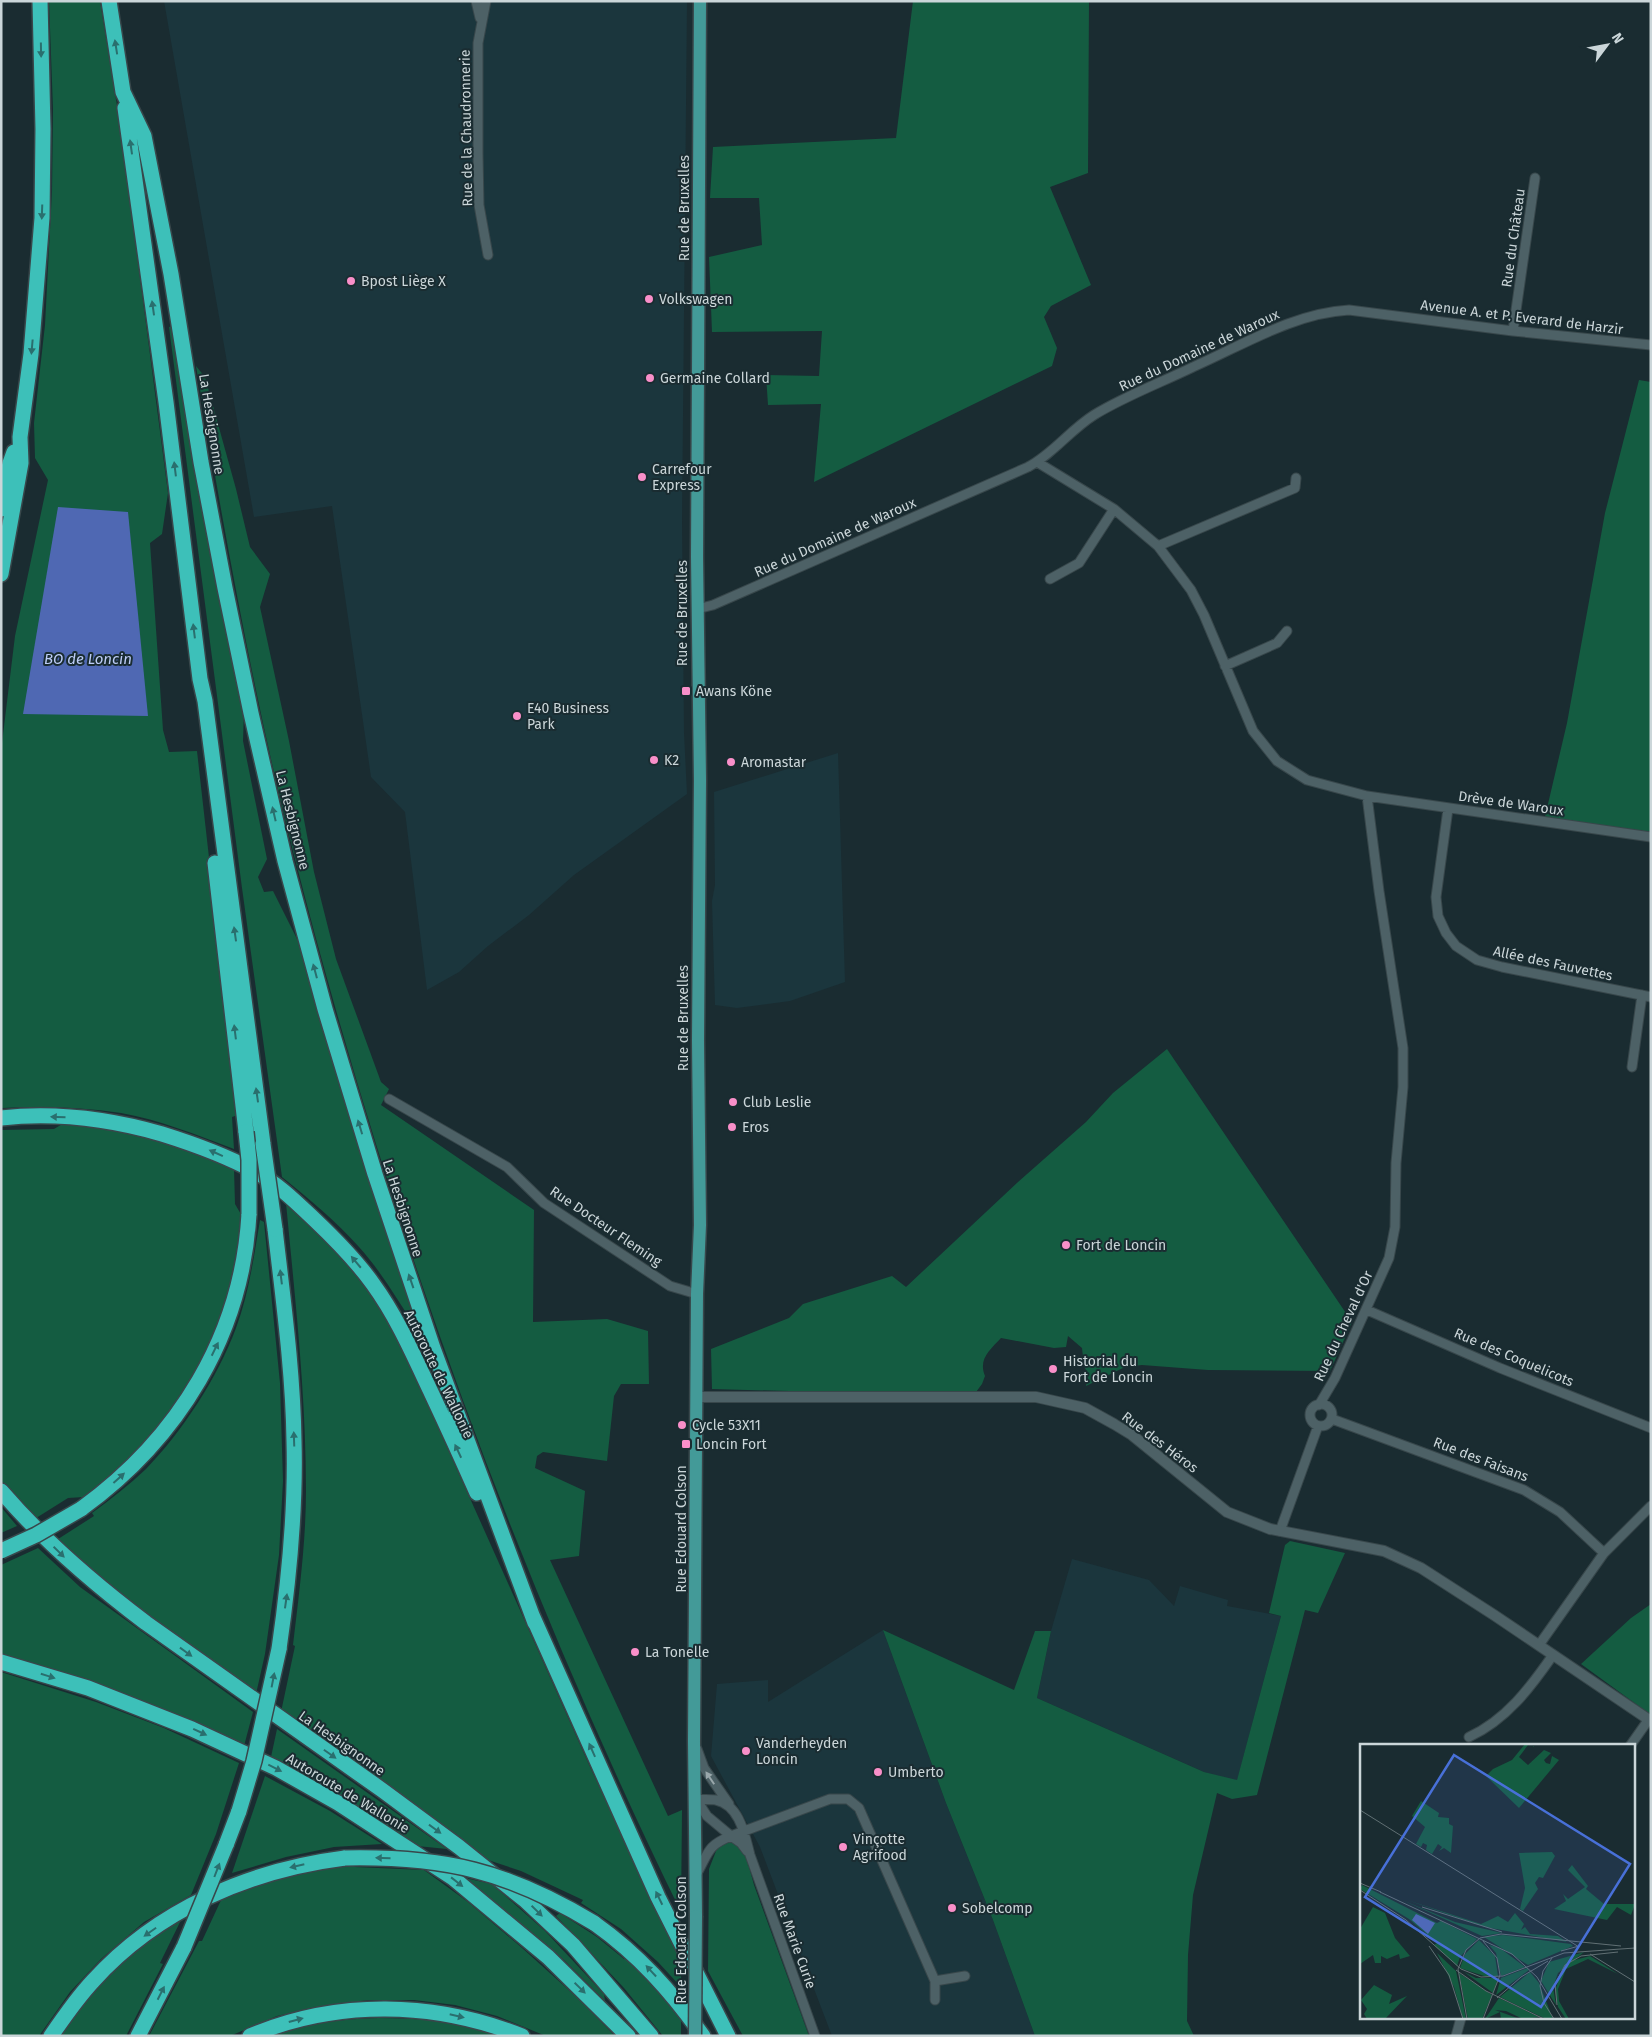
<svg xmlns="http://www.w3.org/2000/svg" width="1652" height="2037" font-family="'Fira Sans',sans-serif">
<rect width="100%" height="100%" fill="#1a2c31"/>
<path fill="#1b363d" d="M164,1H687L682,521L684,733L687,794L574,875L529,915L488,946L459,972L427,990L405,812L371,777L332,506L254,517Z
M838,753L845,982L790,1001L737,1008L715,1005L712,901L715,885L714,792Z
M1072,1559L1149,1580L1174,1606L1180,1586L1228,1600L1227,1606L1281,1616L1237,1781L1204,1772L1037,1698L1051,1631Z
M883,1630L946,1803L993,1920L1035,2036H832L760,1847L711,1756L717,1684L768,1680V1702Z"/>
<path fill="#145c41" d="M49,1H100L120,124L168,493L162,534L150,543L163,730L169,752L197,751L238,1115L232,1117L234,1149C197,1135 160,1120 121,1113C81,1107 42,1106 2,1108L1,1104V751L15,636L48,480L35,458L34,423L45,325L52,191L53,109Z
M913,1H1089L1088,173L1050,187L1091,285L1051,306L1044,317L1057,348L1052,366L814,482L821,404L768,405L766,375L819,376L822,331L712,332L709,257L762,245L759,198H710L713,147L896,138Z
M173,326L244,711L243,741L267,859L258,877L264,892L273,891L300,945L352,1124L410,1304L416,1328C398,1301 381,1271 359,1247C336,1221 309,1199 282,1177L242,888L169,327Z
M196,366L205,377L236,489L250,547L270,574L260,607L289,741L314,872L336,959L381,1082L389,1089L381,1105L534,1210L533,1322L607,1319L648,1331L649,1384H621L614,1396L607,1461L543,1452L537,1456L535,1468L585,1491L579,1556L550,1560L668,1816L682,1810L681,1912C516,1575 387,1219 294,855C253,694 224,530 196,366Z
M1639,380L1651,382V834L1544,821L1567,723L1605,513Z
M1167,1049L1352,1322L1330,1371L1208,1370L1142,1365L1125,1367L1086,1386L1088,1374L1084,1366L1082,1348L1068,1336L1066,1347L1054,1348L1001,1338C990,1350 978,1359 985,1376L982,1384L973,1396L712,1389L711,1349L789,1318L803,1304L892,1276L906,1287L1018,1182L1086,1122L1113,1093Z
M64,1123L108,1127L191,1150L234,1169L235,1204L242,1216L235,1266L227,1301L211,1341L189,1383L159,1427L117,1470L84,1497L68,1498L33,1520L1,1481V1130L54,1129Z
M286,1203L315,1226L377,1298L401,1344L591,1769L681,1959V1987L658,1962L621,1929L581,1903L583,1900L521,1871L488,1860L431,1817L281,1712L295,1646L293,1645C299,1594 306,1542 306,1490C306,1394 295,1298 286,1203Z
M260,1220L264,1222L280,1383L283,1481L279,1555L265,1654L256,1694L150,1619L55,1541L94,1516L92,1513C111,1499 129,1485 146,1469C182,1432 218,1377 236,1328C249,1293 254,1256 260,1220Z
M1,1507L17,1526L1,1533Z
M1290,1541L1345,1553L1318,1613L1305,1610L1257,1795L1232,1799L1217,1793L1193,1895L1188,1955L1187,2021L1194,2036H1035L993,1920L946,1803L883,1630L1014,1690L1035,1631H1051L1037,1698L1204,1772L1237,1780L1281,1616L1269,1613L1285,1545Z
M38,1548L80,1587L253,1712L244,1746L50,1670L1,1654V1565Z
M1651,1604V1715L1581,1664L1631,1618Z
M1,1672L96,1702L164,1728L239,1763L216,1834L191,1895L144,1922L101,1959L70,1992L39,2036H1Z
M277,1729L447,1849L417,1846L342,1796L271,1757Z
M265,1776L330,1811L382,1844L334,1847L286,1857L232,1873Z
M726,1842H734L745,1852L754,1885L809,2036H743L708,1971L709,1869L718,1846Z
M352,1864L355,1867L424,1870L468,1902L521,1947L582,2002L615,2036H546L497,2016L455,2005L414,2000H368L319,2007L277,2016L230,2036H149L199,1941H202L222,1898C267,1881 304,1871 352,1864Z
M465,1878L492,1884L545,1931L604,1994L605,2001L564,1960Z
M560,1913L597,1937L624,1959L627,1957L681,2012V2036H663L624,1988L556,1916Z
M182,1918L160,1963L163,1964L126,2036H59C93,1989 132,1947 182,1918Z
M378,2018C419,2018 462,2021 501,2036H273C307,2023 342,2019 378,2018Z"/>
<path fill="#4f68b3" d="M58,507L128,512L148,716L23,714Z"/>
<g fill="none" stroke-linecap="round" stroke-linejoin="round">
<g stroke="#38474b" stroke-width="11">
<path id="minor" d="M476,1L480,18
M486,1L478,43V153L479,205L488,255
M1513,331L1535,178
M1037,462L1114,509L1158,546L1191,590L1204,615L1253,731L1277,761L1307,780L1367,796L1651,837
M1158,546L1295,488L1296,478
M1050,579L1079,563L1114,509
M697,609L713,605L1028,467C1053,454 1070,430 1094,415C1125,396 1160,383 1193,367C1243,345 1294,313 1349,310L1513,331L1651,345
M1225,666L1277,643L1287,631
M1448,809L1436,897L1438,916L1446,933L1456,946L1477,960L1502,967L1651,997
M1632,1067L1642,995
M389,1099L507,1167L544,1203L670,1286L697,1294
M1367,1310L1500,1368L1651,1428
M1310 1415a11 11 0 1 1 22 0a11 11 0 1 1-22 0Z
M1319,1405L1335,1378L1389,1258L1395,1227L1396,1163L1403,1087V1048L1379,891L1367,796
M1332,1419L1524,1490L1560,1512L1604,1553
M1280,1531L1318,1426
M1539,1645L1604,1553L1651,1506
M1469,1737C1506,1720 1530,1688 1553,1655
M1630,1746L1649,1719
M697,1749L704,1768L729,1804
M696,1799L707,1816L731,1836L830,1799H848L859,1808L935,1981V2000
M696,1799C702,1800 710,1799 716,1800C740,1805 745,1836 750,1855L815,2036
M696,1875C709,1853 706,1846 731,1836L741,1843L747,1851
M935,1981L965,1976
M1456,2036L1461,2018"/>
</g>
<g stroke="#38474b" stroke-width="12">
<path id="tertiary" d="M696,1397H1036L1085,1408L1114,1424L1132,1435L1227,1512L1270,1529L1384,1551L1421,1568L1494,1615L1651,1721"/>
</g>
<g stroke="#38474b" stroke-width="15">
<path id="primary" d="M696,1916L694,1742L697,1294L700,1225L698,1041L700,780L697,557L700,1"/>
</g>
<g stroke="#38474b" stroke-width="18">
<path id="motorway" d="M109,1L123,92L144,136L171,274L201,462L225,588L251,713L285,861L325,1009L375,1174L433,1348L535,1623
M125,108L166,402L200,679L205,701L263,1144
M1,509L10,463L14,452
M1,574L21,463L20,437L31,354L42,218L43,129L40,1
M215,863L246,1132
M1,1118C55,1112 110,1119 162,1134C194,1144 227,1156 256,1172C278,1184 297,1203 315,1220C336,1240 356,1260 373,1284C397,1317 413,1354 430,1390C446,1424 462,1459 477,1493
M275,1229C283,1299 293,1370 294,1441C296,1511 289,1580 279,1649
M1,1491C44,1541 93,1583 146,1623L382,1790L459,1847L526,1901L573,1945L651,2036
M81,1509C179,1438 242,1335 249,1214
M532,1615L658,1897L728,2036
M1,1662L88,1688L192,1729L276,1768L338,1803L453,1878L548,1957L628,2036
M226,1845L239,1811
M594,1923C639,1955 671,1991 703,2036
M51,2036C64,2017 77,1998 93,1981C158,1909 250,1870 345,1858
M138,2036L184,1947
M250,2036C337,1999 434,2001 522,2036"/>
</g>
<use href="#minor" stroke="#4d6166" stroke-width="9"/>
<use href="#tertiary" stroke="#4d6166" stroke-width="10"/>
<use href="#primary" stroke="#439a98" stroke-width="12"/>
<use href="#motorway" stroke="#3dc0b9" stroke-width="15"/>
<g stroke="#38474b" stroke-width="15" stroke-linecap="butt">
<path id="primary-bridge" d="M695,2036L696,1916"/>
</g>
<g stroke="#38474b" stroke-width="18" stroke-linecap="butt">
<path id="motorway-bridge" d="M246,1132L249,1160V1214
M263,1144L275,1229
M1,1551L36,1535L81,1509
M239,1811L254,1761L279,1649
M345,1858C444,1856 508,1871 594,1923
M184,1947L226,1845"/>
</g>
<use href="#primary-bridge" stroke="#439a98" stroke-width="12"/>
<use href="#motorway-bridge" stroke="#3dc0b9" stroke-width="15"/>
</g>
<defs><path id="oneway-solid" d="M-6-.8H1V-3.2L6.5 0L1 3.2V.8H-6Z" transform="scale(1.25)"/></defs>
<g fill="#2a6f6e">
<use href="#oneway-solid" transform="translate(116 47) rotate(-99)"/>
<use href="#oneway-solid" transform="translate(41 50) rotate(89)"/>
<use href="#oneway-solid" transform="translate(131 147) rotate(-98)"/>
<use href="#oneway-solid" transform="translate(42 212) rotate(92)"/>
<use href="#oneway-solid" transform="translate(153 308) rotate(-98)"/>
<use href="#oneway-solid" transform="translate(32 347) rotate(95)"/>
<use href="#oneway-solid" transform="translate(175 469) rotate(-97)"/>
<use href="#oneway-solid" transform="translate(194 631) rotate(-97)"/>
<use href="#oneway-solid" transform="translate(274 814) rotate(-103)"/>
<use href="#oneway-solid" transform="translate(235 934) rotate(-98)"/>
<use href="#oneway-solid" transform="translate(315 971) rotate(-105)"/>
<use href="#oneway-solid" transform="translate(235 1032) rotate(-97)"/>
<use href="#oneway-solid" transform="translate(257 1095) rotate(-98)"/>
<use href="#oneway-solid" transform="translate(58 1117) rotate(-178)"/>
<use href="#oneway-solid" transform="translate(360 1127) rotate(-107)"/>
<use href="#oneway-solid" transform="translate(216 1153) rotate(-156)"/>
<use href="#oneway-solid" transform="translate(356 1262) rotate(-130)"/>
<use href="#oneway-solid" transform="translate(281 1277) rotate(-97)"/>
<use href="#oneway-solid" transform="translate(411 1281) rotate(-109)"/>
<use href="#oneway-solid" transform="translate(215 1349) rotate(-64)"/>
<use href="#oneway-solid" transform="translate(294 1439) rotate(-92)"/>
<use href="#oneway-solid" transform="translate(458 1451) rotate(-115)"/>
<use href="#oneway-solid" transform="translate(119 1478) rotate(-42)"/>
<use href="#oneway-solid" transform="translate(59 1552) rotate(44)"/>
<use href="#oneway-solid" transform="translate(286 1601) rotate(-82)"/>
<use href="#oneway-solid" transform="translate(186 1652) rotate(36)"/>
<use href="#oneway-solid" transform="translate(48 1676) rotate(17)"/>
<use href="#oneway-solid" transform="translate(273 1680) rotate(-79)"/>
<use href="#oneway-solid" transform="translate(200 1732) rotate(25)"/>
<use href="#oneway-solid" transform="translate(592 1750) rotate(-114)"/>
<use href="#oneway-solid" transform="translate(330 1754) rotate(35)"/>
<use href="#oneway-solid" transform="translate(275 1768) rotate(27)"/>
<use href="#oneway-solid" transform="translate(435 1829) rotate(36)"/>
<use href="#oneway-solid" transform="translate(383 1858) rotate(-179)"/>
<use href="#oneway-solid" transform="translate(297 1866) rotate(167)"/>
<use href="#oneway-solid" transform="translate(217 1870) rotate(-69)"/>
<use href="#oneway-solid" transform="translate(457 1882) rotate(38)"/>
<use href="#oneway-solid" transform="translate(659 1898) rotate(-116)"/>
<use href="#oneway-solid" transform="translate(537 1911) rotate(44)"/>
<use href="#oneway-solid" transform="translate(150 1932) rotate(145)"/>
<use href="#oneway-solid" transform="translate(651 1971) rotate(-133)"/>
<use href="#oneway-solid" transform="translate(580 1988) rotate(44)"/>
<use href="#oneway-solid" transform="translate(161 1993) rotate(-63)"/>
<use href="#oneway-solid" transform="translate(457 2016) rotate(13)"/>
<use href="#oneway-solid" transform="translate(296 2020) rotate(-15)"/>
</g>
<use fill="#99a7ab" href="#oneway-solid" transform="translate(710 1778) rotate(-124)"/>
<g fill="#f98fc9" stroke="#1a2c31" stroke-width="2">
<circle cx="351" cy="281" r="5"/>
<circle cx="649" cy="299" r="5"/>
<circle cx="650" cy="378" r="5"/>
<circle cx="642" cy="477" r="5"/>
<rect x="681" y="686" width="10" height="10" rx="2.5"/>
<circle cx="517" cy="716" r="5"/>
<circle cx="654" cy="760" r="5"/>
<circle cx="731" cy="762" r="5"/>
<circle cx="733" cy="1102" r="5"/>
<circle cx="732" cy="1127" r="5"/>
<circle cx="1066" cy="1245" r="5"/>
<circle cx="1053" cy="1369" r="5"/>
<circle cx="682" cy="1425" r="5"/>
<rect x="681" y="1439" width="10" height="10" rx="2.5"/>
<circle cx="635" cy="1652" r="5"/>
<circle cx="746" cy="1751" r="5"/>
<circle cx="878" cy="1772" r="5"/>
<circle cx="843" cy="1847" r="5"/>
<circle cx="952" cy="1908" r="5"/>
</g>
<g text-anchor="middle" stroke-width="4" stroke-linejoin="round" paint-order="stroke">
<g font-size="14" fill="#cbd6d9" stroke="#1a2c31">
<text transform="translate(466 128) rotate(-91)" y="5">Rue de la Chaudronnerie</text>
<text transform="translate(684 208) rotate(-90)" y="5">Rue de Bruxelles</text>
<text transform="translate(1513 238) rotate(-82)" y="5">Rue du Château</text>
<text transform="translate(1522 317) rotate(7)" y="5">Avenue A. et P. Everard de Harzir</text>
<text transform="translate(1199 350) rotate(-25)" y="5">Rue du Domaine de Waroux</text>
<text transform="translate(212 424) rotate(81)" y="5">La Hesbignonne</text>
<text transform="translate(835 537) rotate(-24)" y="5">Rue du Domaine de Waroux</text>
<text transform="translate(682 613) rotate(-90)" y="5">Rue de Bruxelles</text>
<text transform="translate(1511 803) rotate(8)" y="5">Drève de Waroux</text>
<text transform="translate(293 820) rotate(76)" y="5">La Hesbignonne</text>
<text transform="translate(1553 963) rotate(12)" y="5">Allée des Fauvettes</text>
<text transform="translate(683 1018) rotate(-90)" y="5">Rue de Bruxelles</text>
<text transform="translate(403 1208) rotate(72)" y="5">La Hesbignonne</text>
<text transform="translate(606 1226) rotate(34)" y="5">Rue Docteur Fleming</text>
<text transform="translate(1343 1326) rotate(-65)" y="5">Rue du Cheval d'Or</text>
<text transform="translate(1514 1357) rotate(23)" y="5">Rue des Coquelicots</text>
<text transform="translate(439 1374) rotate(64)" y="5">Autoroute de Wallonie</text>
<text transform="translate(1160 1442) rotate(37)" y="5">Rue des Héros</text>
<text transform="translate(1481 1459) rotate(21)" y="5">Rue des Faisans</text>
<text transform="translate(681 1529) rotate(-90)" y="5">Rue Edouard Colson</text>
<text transform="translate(342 1743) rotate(35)" y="5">La Hesbignonne</text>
<text transform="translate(348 1793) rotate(31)" y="5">Autoroute de Wallonie</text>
<text transform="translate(681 1940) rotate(-90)" y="5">Rue Edouard Colson</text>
<text transform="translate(795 1941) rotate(70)" y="5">Rue Marie Curie</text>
</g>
<g font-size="14" fill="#cbd6d9" stroke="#1a2c31" text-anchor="start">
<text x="361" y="286">Bpost Liège X</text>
<text x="659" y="304">Volkswagen</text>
<text x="660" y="383">Germaine Collard</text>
<text x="652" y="474">Carrefour<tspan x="652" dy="16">Express</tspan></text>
<text x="696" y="696">Awans Köne</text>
<text x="527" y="713">E40 Business<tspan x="527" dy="16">Park</tspan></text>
<text x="664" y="765">K2</text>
<text x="741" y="767">Aromastar</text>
<text x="743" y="1107">Club Leslie</text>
<text x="742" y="1132">Eros</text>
<text x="1076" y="1250">Fort de Loncin</text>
<text x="1063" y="1366">Historial du<tspan x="1063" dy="16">Fort de Loncin</tspan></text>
<text x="692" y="1430">Cycle 53X11</text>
<text x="696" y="1449">Loncin Fort</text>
<text x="645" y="1657">La Tonelle</text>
<text x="756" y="1748">Vanderheyden<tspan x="756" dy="16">Loncin</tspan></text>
<text x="888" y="1777">Umberto</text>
<text x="853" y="1844">Vinçotte<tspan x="853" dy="16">Agrifood</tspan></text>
<text x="962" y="1913">Sobelcomp</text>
</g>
<g font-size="15" font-style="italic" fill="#bdcdf7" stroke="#1a2c31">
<text x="88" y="664">BO de Loncin</text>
</g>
</g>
<g transform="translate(1360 1744)">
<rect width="275" height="275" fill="#1a2c31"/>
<path d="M165,0L177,3L168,1L159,13L168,21L184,6L191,9L184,16L186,19L190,20L192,12L199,16L159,64L126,32L133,25L152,16ZM61,57L79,69L78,73L89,74V80L93,82L91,109L84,104L79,107L82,103L78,100L72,110L66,106L67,101L63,99L61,103L56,100L65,83L52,72ZM192,108L195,112L183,134L179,133L175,139L178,145L163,167L160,165L165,144L159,109ZM212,121L228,142L226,145L244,160H275L271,171L257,163L247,176L194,165L206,157L203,150L208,155L225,143L208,126ZM2,141L77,179L81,177L117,195L100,213L97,222L74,201L77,199L49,175L0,145ZM42,156L95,178L142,189L122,192ZM47,156L121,180L138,172L148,178L155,169L164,180L161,186L165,183L170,190L198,192L207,198L125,183ZM13,163L25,169L35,194L50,212L40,215L39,210L27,215L21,212V219H15L13,211L0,220V185ZM143,191L211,200L213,202L168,221L124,193ZM119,196L135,212L138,232L127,233L100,224L105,210ZM129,201L140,204L165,223L141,232L136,209ZM224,208L198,229L193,243L196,261L181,237L189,218ZM77,209L96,227L106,275H103L94,243ZM230,212L258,230L228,215L206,225L198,245L199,257L209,275H206L198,263L195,247L202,226L211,217ZM167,224L169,226L136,251L141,234ZM104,228L116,234H138L133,249ZM170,228L179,239L193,275H186L140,253ZM99,229L132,251L122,275H108ZM14,241L32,251L29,260L47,252L25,275H7L4,270L7,265L1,256ZM139,254L179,273L163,275L146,267L135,266L160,275H141L140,268L125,275Z" fill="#145c41"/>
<path d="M56,170L75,179L68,190L52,176Z" fill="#4f68b3"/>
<path fill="none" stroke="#617074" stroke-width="1" d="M0,66L219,203M0,139L21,148M0,146L46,176L101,225L121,233L143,232L204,209L275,204M20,148L152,210L177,233L202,275M62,163L142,188M69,202L89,231L103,275M201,207L219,202M230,210L275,238M192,214L183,227L180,242L184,259L194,275M96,226L126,247L184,275M137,254L161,233L188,217M197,261L195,240L205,221L221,212L258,208M107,275L98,225L106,206L120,194L141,190L261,202M123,275L140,231L137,214L123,197"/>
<path fill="#4870d8" fill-opacity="0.15" stroke="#4870d8" stroke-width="2.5" d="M94,11L270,120L181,263L5,153Z"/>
<rect width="275" height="275" fill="none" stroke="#cbd6d9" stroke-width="2.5"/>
</g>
<rect width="1652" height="2037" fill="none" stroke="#cbd6d9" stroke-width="5"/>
<g transform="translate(1607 45) rotate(58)" stroke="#1a2c31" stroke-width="4" paint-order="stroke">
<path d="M0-4L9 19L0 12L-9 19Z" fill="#cbd6d9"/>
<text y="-8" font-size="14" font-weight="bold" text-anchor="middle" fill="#cbd6d9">N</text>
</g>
</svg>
